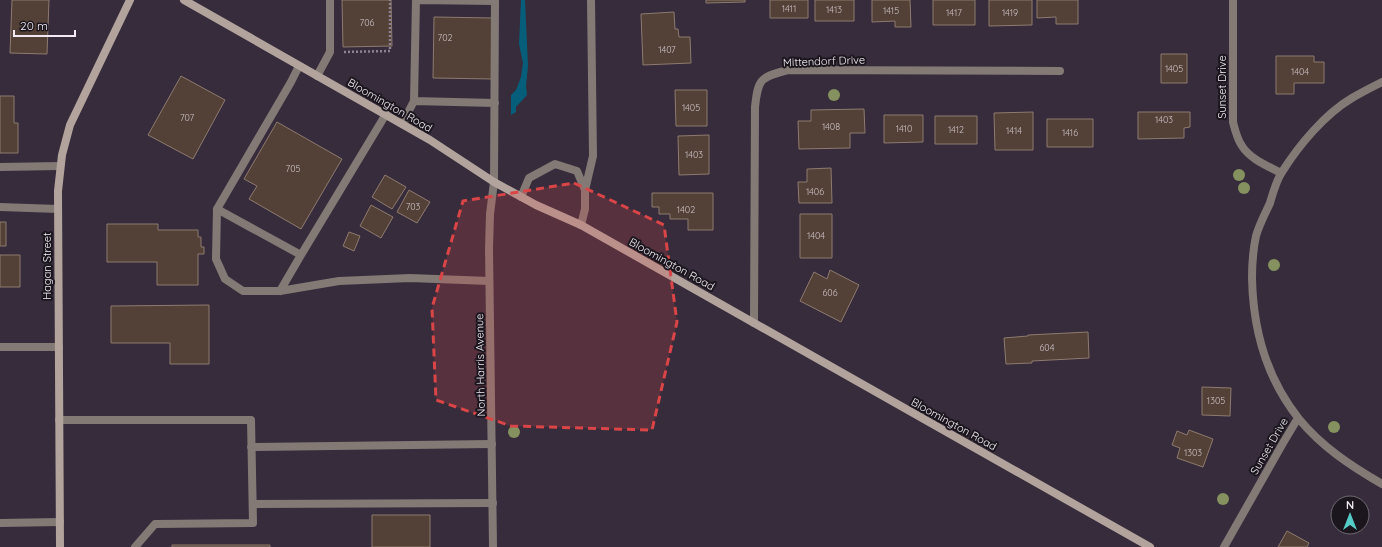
<svg xmlns="http://www.w3.org/2000/svg" width="1382" height="547" font-family="Quicksand,sans-serif">
<rect width="100%" height="100%" fill="#362c3b"/>
<path fill="#075e7b" d="M521,0H525L528,66L526,86L527,95L516,107V112L511,115V95L516,90L521,77L523,63L519,44Z"/>
<path fill="#534137" stroke="#8e7a6f" d="M12,0H49L47,54L10,53Z
M342,0H391L392,46L343,47Z
M706,0H745V2L706,3Z
M770,0H808V18H770Z
M815,0H854V21H815Z
M872,0H910L911,27H895V21L872,22Z
M933,0H975V25H933Z
M989,0H1032V25L989,26Z
M1037,0H1078V24H1056V17L1037,18Z
M674,12L675,29H678L679,37H690L691,63L643,65L641,14Z
M434,17L494,18L493,79L433,78Z
M1161,54H1187V83H1161Z
M1276,56H1314V62H1324V83H1294V94H1276Z
M181,76L225,100L193,159L148,135Z
M675,90H707V126H676Z
M0,96H14V123H18V153H0Z
M864,109L865,133H850V148L799,149L798,121H811V110Z
M1033,112V150H995L994,113Z
M1138,112H1190V127L1184,128V138L1138,139Z
M884,115H923V142L884,143Z
M935,116H977V144H935Z
M1047,119H1093V147H1047Z
M277,122L342,159L301,229L249,199L257,186L244,179Z
M709,135V174L679,175L678,136Z
M831,168L832,203H799L798,182H807V169Z
M385,175L406,187L392,209L372,197Z
M409,190L430,202L417,223L397,212Z
M652,193H713V230H688V219H670V214H659V207H652Z
M371,205L393,217L381,238L360,226Z
M800,214H832V258H800Z
M0,222H6V246H0Z
M107,224H158V230H198V237H201V247H204V254H198V285H157V262H107Z
M349,232L360,236L354,251L343,246Z
M0,255H20V287H0Z
M830,270L859,285L841,322L800,301L814,272L827,279Z
M209,305V364H170V343H111V306Z
M1088,332L1089,358L1032,361V363L1006,364L1004,338L1028,336V335Z
M1202,387L1231,388L1230,416L1202,415Z
M1189,430L1213,439L1203,467L1177,458L1180,448L1172,445L1177,431L1187,435Z
M372,515H430V547H372Z
M1287,531L1309,543L1307,547H1278Z
M172,545H270V547H172Z"/>
<g fill="none" stroke-linecap="round" stroke-linejoin="round">
<path stroke="#8d8491" stroke-width="2.5" stroke-dasharray="2 2" stroke-linecap="butt" d="M344,52L390,51V0"/>
<path stroke="#837a76" stroke-width="8" d="M416,0L495,1L494,182
M299,66L291,82L217,209L301,255L386,114
M317,76L330,52V0
M414,101L495,103
M402,124L414,101L416,0
M0,167L60,166
M585,190L593,156L591,0
M521,197L529,178L555,164L577,171L585,190V209L581,225
M0,207L58,209
M217,209L216,259L225,279L243,291H280L339,281L410,278L489,281
M280,291L301,255
M59,420H251L253,523L155,524L135,547
M251,447L492,444
M253,504L493,503
M0,523L60,522"/>
<path stroke="#837a76" stroke-width="8" d="M1233,0V122C1235,130 1237,139 1242,146C1250,159 1268,166 1281,173
M1382,82C1372,87 1362,92 1352,98C1325,114 1299,145 1282,172C1276,181 1273,193 1270,203C1265,214 1259,225 1256,236C1253,250 1252,265 1252,278C1253,329 1267,379 1299,419C1322,447 1351,466 1382,484
M754,323L755,107C758,79 760,77 788,70L1060,71
M0,347H59
M493,547L489,249L490,214L494,182
M1224,547L1283,443L1298,418"/>
<path stroke="#b3a39d" stroke-width="8" d="M184,0L430,140L494,182L536,205L581,225L1150,547
M60,547L58,191L62,155L70,125L130,0"/>
</g>
<g fill="#85915e">
<circle cx="834" cy="95" r="6"/>
<circle cx="1239" cy="175" r="6"/>
<circle cx="1244" cy="188" r="6"/>
<circle cx="1274" cy="265" r="6"/>
<circle cx="1334" cy="427" r="6"/>
<circle cx="514" cy="432" r="6"/>
<circle cx="1223" cy="499" r="6"/>
</g>
<path fill="#da4547" fill-opacity="0.2" stroke="#da4547" stroke-width="3" stroke-dasharray="8 5" stroke-linejoin="round" d="M574,183L664,225L677,322L652,430L511,426L436,400L432,308L463,201Z"/>
<g text-anchor="middle" stroke-width="4" stroke-linejoin="round" paint-order="stroke">
<g font-size="9" fill="#cac0c6">
<text x="789" y="12">1411</text>
<text x="834" y="13">1413</text>
<text x="891" y="14">1415</text>
<text x="954" y="16">1417</text>
<text x="1010" y="16">1419</text>
<text x="367" y="26">706</text>
<text x="445" y="41">702</text>
<text x="667" y="53">1407</text>
<text x="1174" y="72">1405</text>
<text x="1300" y="75">1404</text>
<text x="691" y="111">1405</text>
<text x="187" y="121">707</text>
<text x="1164" y="123">1403</text>
<text x="831" y="130">1408</text>
<text x="904" y="132">1410</text>
<text x="956" y="133">1412</text>
<text x="1014" y="134">1414</text>
<text x="1070" y="136">1416</text>
<text x="694" y="158">1403</text>
<text x="293" y="172">705</text>
<text x="815" y="195">1406</text>
<text x="413" y="210">703</text>
<text x="686" y="213">1402</text>
<text x="816" y="239">1404</text>
<text x="830" y="296">606</text>
<text x="1047" y="351">604</text>
<text x="1216" y="404">1305</text>
<text x="1193" y="456">1303</text>
</g>
<g font-size="11" fill="#f2ebf5" stroke="#1b161d">
<text transform="translate(824 61) rotate(-2)" y="4">Mittendorf Drive</text>
<text transform="translate(1222 87) rotate(-90)" y="4">Sunset Drive</text>
<text transform="translate(390 105) rotate(30)" y="4">Bloomington Road</text>
<text transform="translate(672 264) rotate(29)" y="4">Bloomington Road</text>
<text transform="translate(47 266) rotate(-90)" y="4">Hagan Street</text>
<text transform="translate(480 365) rotate(-91)" y="4">North Harris Avenue</text>
<text transform="translate(954 424) rotate(29)" y="4">Bloomington Road</text>
<text transform="translate(1269 446) rotate(-60)" y="4">Sunset Drive</text>
</g>
</g>
<g transform="translate(1350 515)"><circle r="19" fill="#1b161d" stroke="#716b73"/>
<path d="M0-3L7 15L0 10L-7 15Z" fill="#54cdc7"/>
<text y="-6" font-size="11" font-weight="bold" text-anchor="middle" fill="#f2ebf5">N</text>
</g>
<path d="M14 30v6h61v-6" fill="none" stroke="#f2ebf5" stroke-width="2"/>
<text x="20" y="30" font-size="12" fill="#f2ebf5" stroke="#1b161d" stroke-width="3" paint-order="stroke">20 m</text>
</svg>
